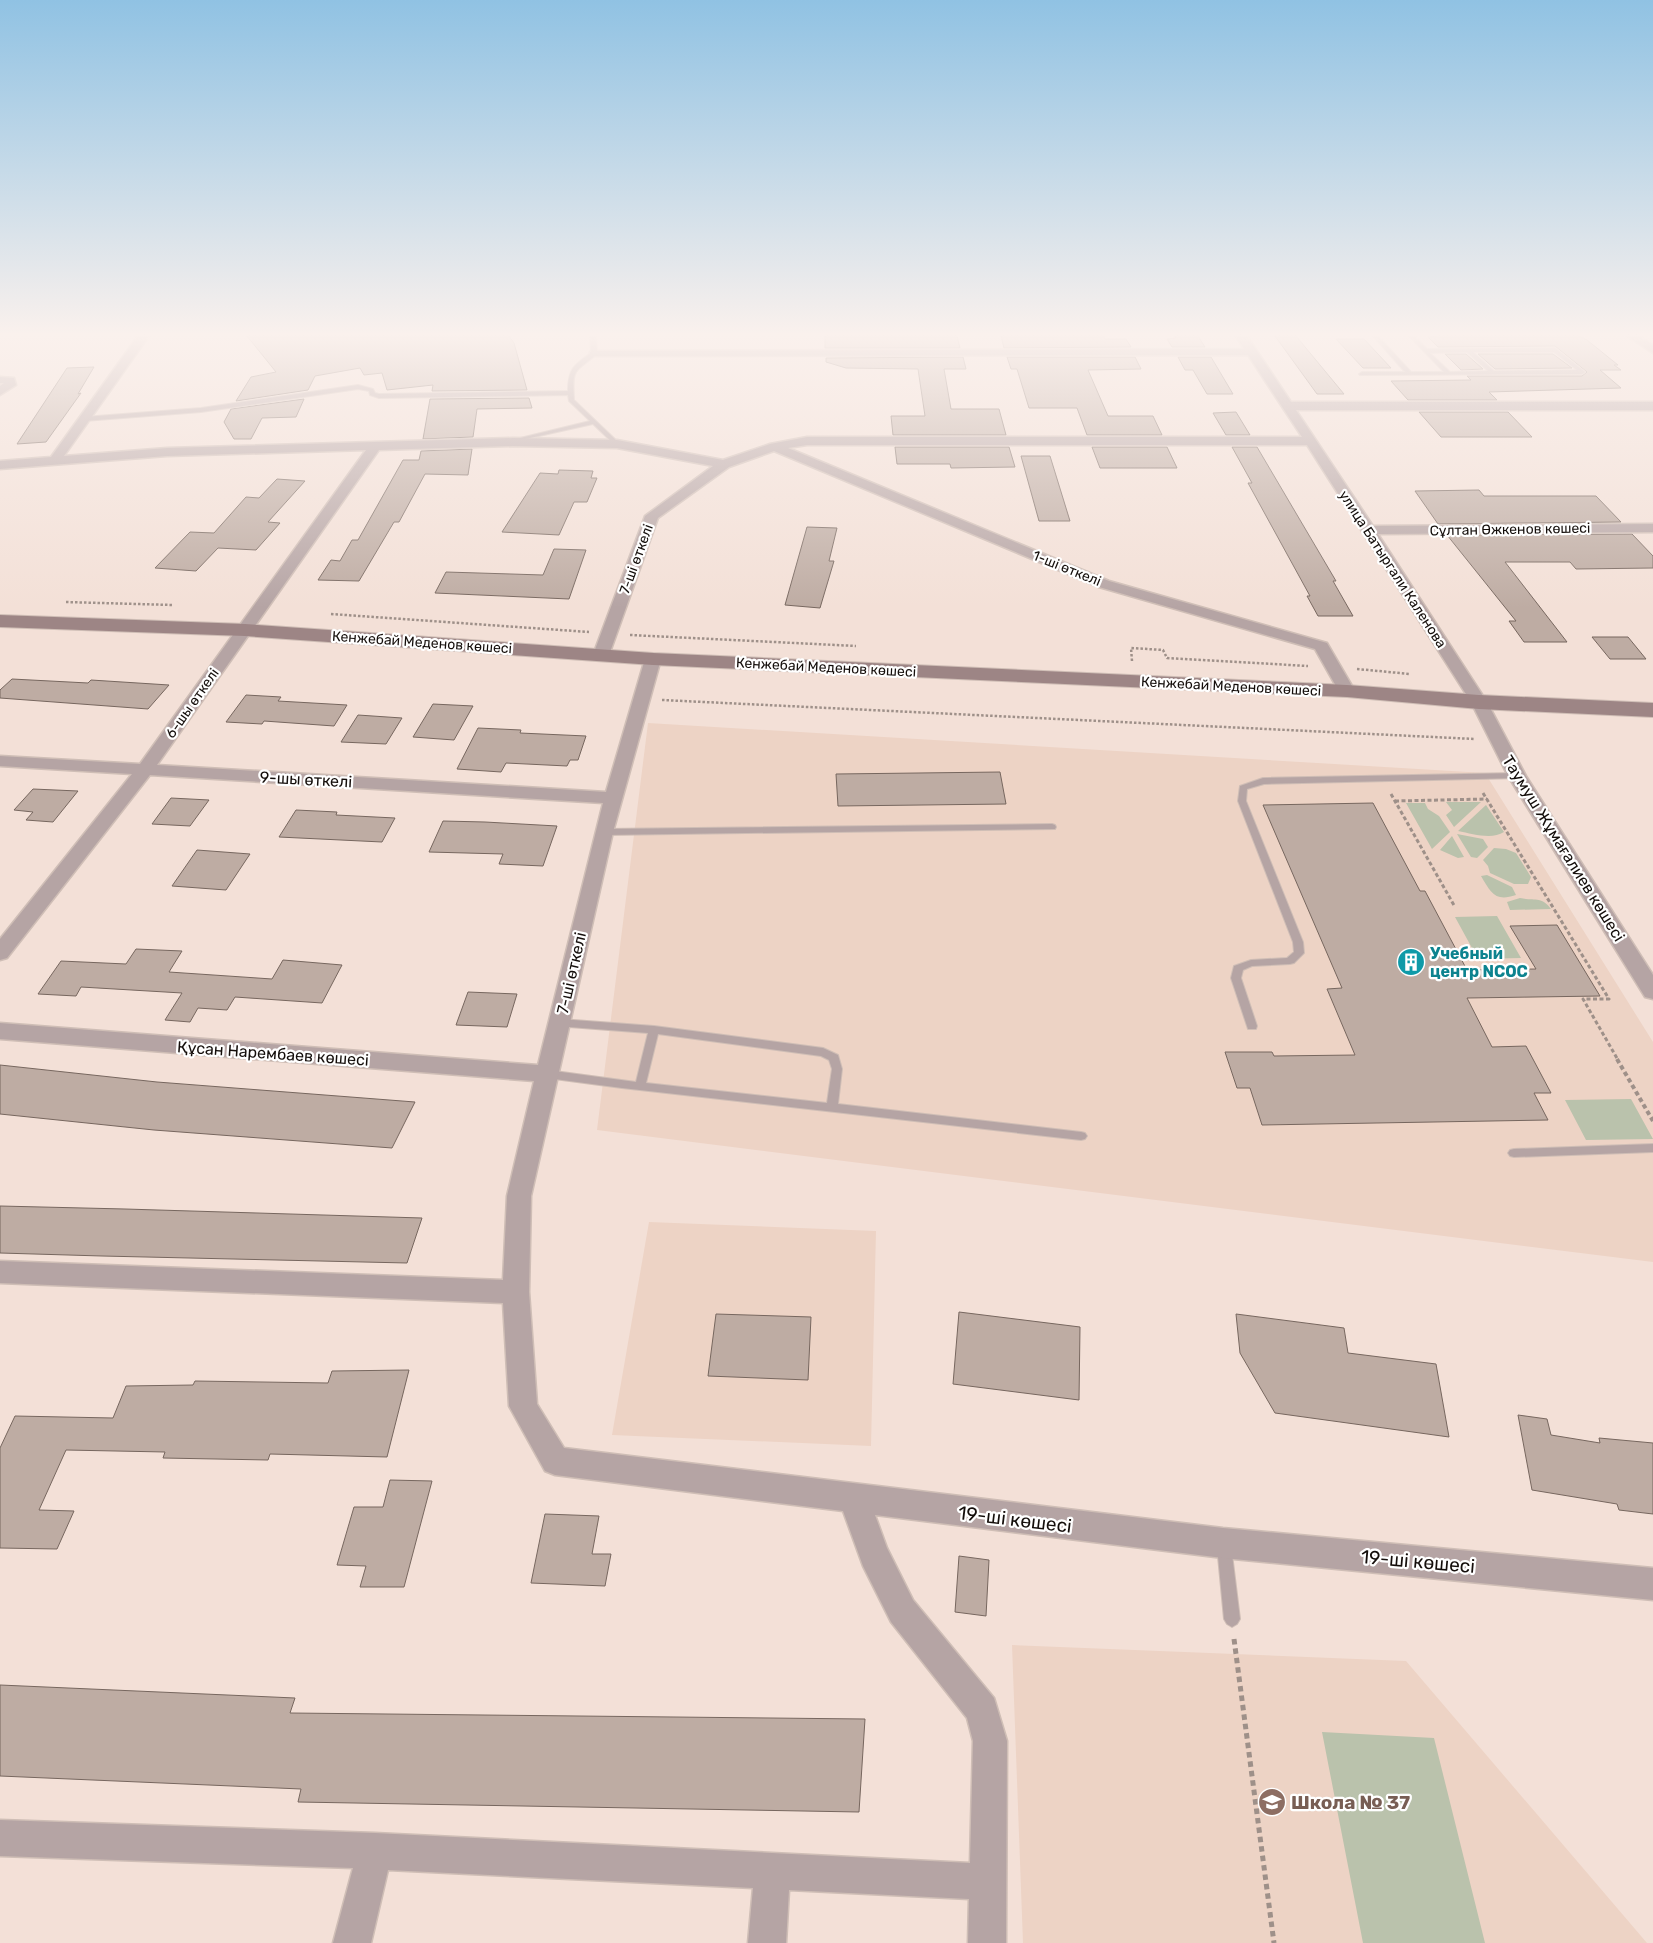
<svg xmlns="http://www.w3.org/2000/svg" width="1653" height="1943" font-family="Rubik,sans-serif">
<rect width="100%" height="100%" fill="#f3e0d7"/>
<path fill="#edd3c5" d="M648,723L1485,773L1653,1042V1262L597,1130Z
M649,1222L876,1231L871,1446L612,1435Z
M1012,1645L1406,1661L1647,1943H1023Z"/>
<path fill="#bac2ac" d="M1446,802H1481L1454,827L1446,815L1452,810Z
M1406,803H1425L1428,809L1439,816L1450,832L1432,849Z
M1486,805L1504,832C1492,840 1473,834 1458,831Z
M1457,834L1483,839L1488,847L1477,858L1471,857Z
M1452,836L1464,857L1458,858L1440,850Z
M1494,848L1506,849L1516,853L1531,877L1528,884H1514L1490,873L1488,866L1483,860Z
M1487,875L1512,887L1516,895C1495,902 1491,893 1481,876Z
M1520,898C1534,901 1542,896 1551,909L1510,910L1507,902Z
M1497,916L1521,958L1478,959L1455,917Z
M1631,1099L1653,1139L1586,1140L1565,1100Z
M1322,1732L1434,1738L1485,1943H1363Z"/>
<path fill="#beaca3" stroke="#77675f" d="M247,336H509L514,343L527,390L432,391L433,385L387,390L382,373L364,375L360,368L315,376L308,390L236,401L251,377L276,372Z
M825,336H957L960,348H825Z
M1001,336H1104L1105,339H1126L1131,347L1004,348Z
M1175,336H1198L1205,347H1172L1167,339L1176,338Z
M1275,336H1296L1344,394H1317Z
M1439,336H1579L1587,340L1618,365H1614L1621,370H1600L1621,388L1489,392L1497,400H1408L1391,381L1471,380L1467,376H1582L1587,372L1555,346L1438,347L1428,337Z
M1336,339H1364L1391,368H1363Z
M1445,354H1466L1483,369L1461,370Z
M1478,354H1553L1572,368L1495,369Z
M963,357L966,369H944L951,409H999L1006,435H893L891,416H925L918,369L846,368L826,362V358Z
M1007,357H1135L1141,369L1088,370L1108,416H1153L1162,435H1087L1077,408H1029L1017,369H1011Z
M1178,357H1211L1233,394H1207L1193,370H1185Z
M94,367L78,394L81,393L46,442L17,444L67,368Z
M529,398L532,408L477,409L473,437L423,439L430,399Z
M304,399L296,417L262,418L251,439H234L224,422L231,409Z
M1236,412L1250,435H1226L1213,413Z
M1419,412H1508L1532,437H1441Z
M895,447H1009L1015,467L951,468L950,464H897Z
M1092,447H1167L1177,468H1100Z
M1232,447H1257L1336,581H1333L1353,616H1318L1307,596H1310L1248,483H1252Z
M472,449L468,475L425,474L399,522H394L359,581L318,580L331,560L340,561L352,540H358L403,460H419L421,451Z
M1021,456H1050L1070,521H1039Z
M559,470L593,471L591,478H597L587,502H574L559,535L502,532L540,473L558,474Z
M277,479L305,481L268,522L280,523L256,550L218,548L196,571L155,568L190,532L214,533L246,497L259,498Z
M1479,490L1484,496H1596L1621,522L1438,524L1415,491Z
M807,527L837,528L829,561H834L820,608L785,605Z
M1632,534L1653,556V568L1576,569L1570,562H1505L1567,642H1524L1509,621H1516L1447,535Z
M554,549L586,550L569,599L435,593L446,572L543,575Z
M1592,637H1628L1646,659H1610Z
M12,679L88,683L91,680L169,685L148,709L0,698V690Z
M246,695L281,697L278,701L347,705L334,726L264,721L262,724L226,722Z
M433,704L473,706L454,740L413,737Z
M358,715L402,718L386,744L341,742Z
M478,728L521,730L520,733L586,736L578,760H570L567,766L506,763L501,772L457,769Z
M1000,772L1006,804L838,806L836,774Z
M33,789L78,791L53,822L26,820L33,812L14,810Z
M171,798L209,800L190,826L152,824Z
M1373,803L1420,891H1425L1467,970L1536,969L1510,926L1557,925L1600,996L1467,998L1492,1047L1526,1046L1551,1093H1534L1548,1120L1262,1125L1250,1088H1237L1225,1052H1272L1274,1056L1355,1055L1327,989L1342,988L1263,805Z
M296,810L337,812L336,815L395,818L382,842L279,837Z
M443,821L485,822L557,826L543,866L499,864L503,854L429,852Z
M197,850L250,854L226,890L172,886Z
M136,949L182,951L169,972L272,979L283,960L342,965L322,1003L235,997L227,1010L198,1008L190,1022L165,1020L182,993L81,987L76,996L38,994L61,961L126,964Z
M468,992L517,994L507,1027L456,1025Z
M0,1065L157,1082L415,1102L392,1148L154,1130L0,1114Z
M0,1206L125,1209L422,1218L407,1263L102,1256L0,1253Z
M959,1312L1080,1327L1079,1400L953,1384Z
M716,1314L811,1317L808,1380L708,1376Z
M1236,1314L1344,1328L1348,1353L1436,1364L1449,1437L1275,1413L1240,1353Z
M409,1370L387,1457L270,1454L268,1460L163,1458L165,1452L66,1450L39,1510L74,1511L57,1549L0,1548V1448L15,1416L113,1418L126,1386L193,1385L195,1381L328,1383L332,1371Z
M1518,1415L1547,1419L1551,1435L1600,1443L1599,1438L1653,1443V1514L1619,1510L1617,1504L1532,1490Z
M390,1480L432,1481L404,1587H360L366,1566L337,1565L354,1507H383Z
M545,1514L599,1516L592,1554H611L605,1586L531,1583Z
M959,1556L989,1560L986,1616L955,1612Z
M0,1685L295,1698L290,1713L865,1719L859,1812L298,1802L301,1789L0,1776Z"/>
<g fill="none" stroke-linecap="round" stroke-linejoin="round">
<g stroke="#cfbeb6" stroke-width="2">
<path id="lane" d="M590,336H596L597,354C574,373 572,368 574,400L619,443V445H615L593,424L512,442V440L590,421L569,401L568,395L379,398L370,395L369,391L358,389L201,412L84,421L81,419L84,417L201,408L358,385L373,389L375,393L379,394L568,391C568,369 574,365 591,353Z
M1373,336H1378L1411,372H1444L1409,336H1414L1427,349L1555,348L1585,372L1582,374L1360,375L1359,374L1362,372H1405ZM1467,352L1488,371L1450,372L1430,353ZM1473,352H1554L1577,370L1494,371Z
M1517,773L1520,774V778L1264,784L1247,789L1246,801L1303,942L1304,953L1294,963L1290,964L1252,966L1243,970L1241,978L1257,1026L1256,1029H1248L1231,978L1234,966L1251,960L1287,958L1294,952L1293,942L1238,801L1240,786L1263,778Z
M1052,824L1055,825L1056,827L1055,829L604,835L600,832L604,829Z
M560,1019L654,1026L823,1048L838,1055L842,1069L838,1104L1081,1132L1085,1133L1087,1136L1085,1139L1081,1140L622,1088L547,1078L543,1077L542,1074L543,1071L547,1070L636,1082L648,1033L556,1026L555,1023L556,1020ZM658,1034L821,1056L829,1060L832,1069L827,1103L646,1083Z
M1653,1144V1152L1514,1157L1510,1156L1508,1153L1510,1150L1514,1149Z
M1224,1539L1229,1541L1231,1546L1240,1619L1237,1624L1232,1627L1227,1624L1224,1619L1217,1546L1219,1541Z"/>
</g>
<g stroke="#cfbeb6" stroke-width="3">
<path id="street" d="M138,336H149L64,456L167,448L513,438L617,440L723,460L770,444L807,437H1302L1248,355L590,356V352L594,351L1244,349L1236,336H1247L1291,402H1653V410H1296L1373,526L1653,524V532L1378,534L1487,702L1526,776L1653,975V999L1645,997L1508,776L1471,702L1307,445H807L788,448L1109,581L1327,643L1355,691L1353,695H1341L1315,649L1099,587L774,451L729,467L658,518L609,655L601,660L595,658L593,655L645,516L713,466L617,448L513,446L379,450L157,765L606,792L645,659L653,654L661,659L613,832L531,1196L529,1292L537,1404L564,1448L1223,1528L1653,1568V1600L1223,1558L875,1515L887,1548L913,1600L994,1698L1007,1741L1006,1943H968L969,1899L789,1890L786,1943H748L753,1888L388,1870L371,1943H333L353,1868L0,1856V1820L375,1833L970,1863L973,1741L967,1718L891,1622L863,1566L843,1511L555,1475L545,1471L509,1406L503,1303L0,1283V1261L503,1280L507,1196L534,1081L0,1039V1023L538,1065L603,803L150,775L7,958L0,960V939L132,774L0,766V756L140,764L366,450L167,456L0,469V461L51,457Z
M1627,336H1639L1653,345V353Z
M0,377L14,378L16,385L0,395V386L4,383H0Z"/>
</g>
<g stroke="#cfbeb6" stroke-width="2">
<path id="secondary" d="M0,615L245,624L653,653L1347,685L1479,695L1653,703V717L1479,709L1347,697L653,665L245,636L0,627Z"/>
</g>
<path stroke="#9e9089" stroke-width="2.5" stroke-dasharray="2.5 2" stroke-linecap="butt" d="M66,602L172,605
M331,614L589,632
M630,635L856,646
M1132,661L1131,648L1163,650L1167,658L1308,666
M1357,669L1410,674
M662,700L1475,739"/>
<path stroke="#9e9089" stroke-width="3" stroke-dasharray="4 2.5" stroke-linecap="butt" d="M1483,793L1609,999H1583L1618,1060
M1391,794L1455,907
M1395,801L1487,799"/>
<path stroke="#9e9089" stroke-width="4" stroke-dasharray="4.5 3" stroke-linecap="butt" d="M1617,1059L1653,1121"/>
<path stroke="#9e9089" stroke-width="5" stroke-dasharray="5.5 4" stroke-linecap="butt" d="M1234,1639L1274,1943"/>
<use href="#lane" fill="#b5a4a4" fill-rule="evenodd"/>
<use href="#street" fill="#b5a4a4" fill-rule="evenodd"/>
<use href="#secondary" fill="#9d8585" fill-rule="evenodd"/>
</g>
<linearGradient id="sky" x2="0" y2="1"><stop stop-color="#90c2e3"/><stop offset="0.55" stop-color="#faf1ed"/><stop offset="1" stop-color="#faf1ed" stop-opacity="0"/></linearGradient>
<rect width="1653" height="608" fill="url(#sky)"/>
<defs>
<g id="building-disc" transform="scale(1.4375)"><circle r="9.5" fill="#0f9aa8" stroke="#fff"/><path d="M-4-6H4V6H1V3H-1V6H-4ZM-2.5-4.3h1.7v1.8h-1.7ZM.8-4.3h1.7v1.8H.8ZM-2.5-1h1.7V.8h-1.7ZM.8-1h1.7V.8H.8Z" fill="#fff"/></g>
<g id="school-disc" transform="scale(1.4375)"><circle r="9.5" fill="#8d6e63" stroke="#fff"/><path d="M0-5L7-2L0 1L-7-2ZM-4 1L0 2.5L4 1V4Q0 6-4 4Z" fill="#fff"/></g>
</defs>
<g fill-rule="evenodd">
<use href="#building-disc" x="1411" y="962"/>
<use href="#school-disc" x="1272" y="1802"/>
</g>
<g text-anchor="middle" stroke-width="4.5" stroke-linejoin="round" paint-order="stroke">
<g font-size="14" fill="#140e0b" stroke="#fff">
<text transform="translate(1510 529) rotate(-1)" y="5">Сұлтан Өжкенов көшесі</text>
<text transform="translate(636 559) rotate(-70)" y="5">7-ші өткелі</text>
<text transform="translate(1067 568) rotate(22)" y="5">1-ші өткелі</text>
<text transform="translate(1393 569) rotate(57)" y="5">улица Батыргали Каленова</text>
<text transform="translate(422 642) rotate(4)" y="5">Кенжебай Меденов көшесі</text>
<text transform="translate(826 667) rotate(3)" y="5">Кенжебай Меденов көшесі</text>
<text transform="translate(1231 686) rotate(3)" y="5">Кенжебай Меденов көшесі</text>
<text transform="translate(192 703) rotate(-55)" y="5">6-шы өткелі</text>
</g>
<g font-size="16" fill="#140e0b" stroke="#fff">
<text transform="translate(306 779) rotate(3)" y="6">9-шы өткелі</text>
<text transform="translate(1564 848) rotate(58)" y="6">Таумуш Жұмағалиев көшесі</text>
<text transform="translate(571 973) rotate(-77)" y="6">7-ші өткелі</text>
<text transform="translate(273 1053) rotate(4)" y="6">Құсан Нарембаев көшесі</text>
</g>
<g font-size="16" font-weight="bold" fill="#0d838f" stroke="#fff" text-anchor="start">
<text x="1430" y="959">Учебный<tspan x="1430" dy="18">центр NCOC</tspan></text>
</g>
<g font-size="19" fill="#140e0b" stroke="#fff">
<text transform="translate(1015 1519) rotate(7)" y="7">19-ші көшесі</text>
<text transform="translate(1418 1561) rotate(5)" y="7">19-ші көшесі</text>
</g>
<g font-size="19" font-weight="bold" fill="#785e54" stroke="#fff" text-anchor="start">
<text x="1291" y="1809">Школа № 37</text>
</g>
</g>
</svg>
